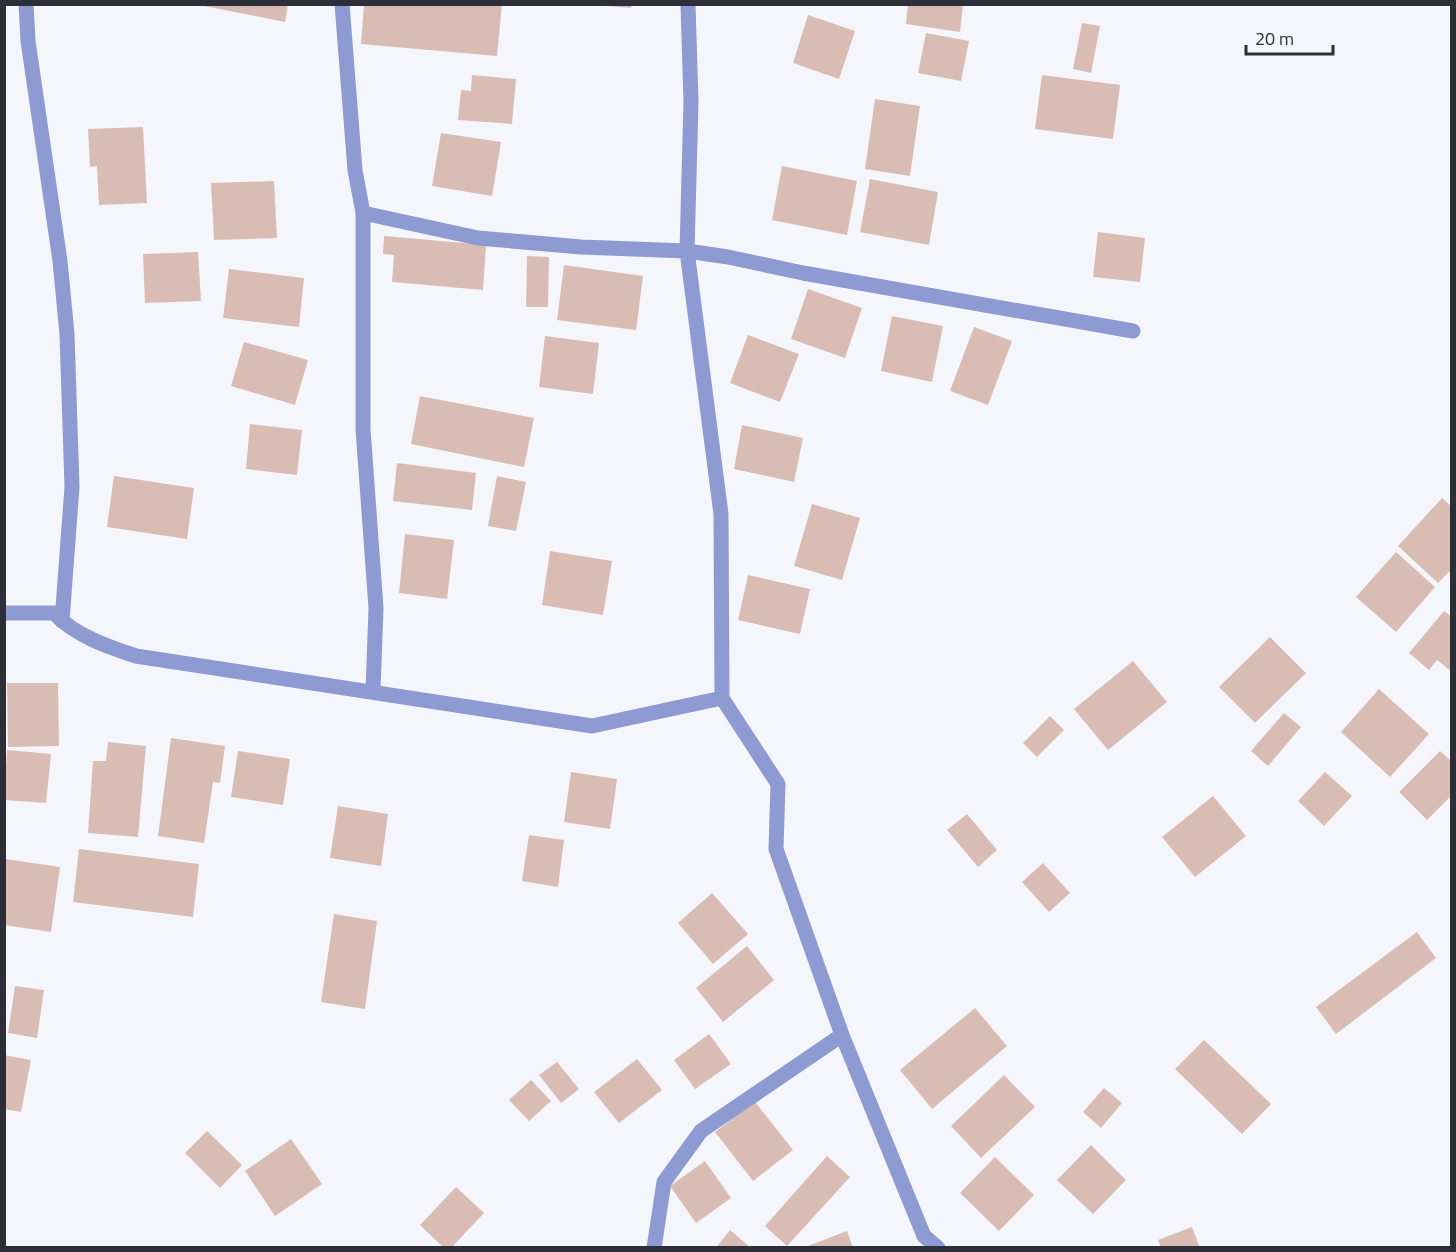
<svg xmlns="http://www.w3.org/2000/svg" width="1456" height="1252" font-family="'Titillium Web',sans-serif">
<rect width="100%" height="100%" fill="#f5f6fb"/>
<path fill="#d9bdb4" d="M194,4H288L285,22Z
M364,4H502L497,56L361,44Z
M606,4H632L631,8L606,6Z
M908,4H963L960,32L906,24Z
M808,15L855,31L839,79L793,63Z
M1082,23L1100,26L1091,73L1073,69Z
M926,33L969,41L961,81L918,73Z
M472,75L516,79L512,124L458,120L461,90L471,91Z
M1042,75L1120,85L1113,139L1035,129Z
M875,99L920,106L910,176L865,169Z
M143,127L147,203L99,205L97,166L90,167L88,129Z
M441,133L501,142L492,196L432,186Z
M782,166L857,181L847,235L772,220Z
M870,179L938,192L929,245L860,232Z
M274,181L277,238L214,240L211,183Z
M1098,232L1145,238L1140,282L1093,277Z
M384,236L486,245L483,290L392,282L394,255L383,254Z
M198,252L201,301L145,303L143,254Z
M527,256L549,257L548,307H526Z
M564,265L643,276L636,330L557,320Z
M229,269L304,278L299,327L223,318Z
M808,289L862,308L845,358L791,339Z
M892,316L943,326L932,382L881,371Z
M974,327L1012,341L988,405L950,391Z
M748,335L799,354L780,402L730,383Z
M545,336L599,343L593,394L539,387Z
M244,342L308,360L295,405L231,386Z
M420,396L534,418L524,467L411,444Z
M250,424L302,430L297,475L246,469Z
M742,425L803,438L794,482L734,469Z
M397,463L476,473L472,510L393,501Z
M114,476L194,488L187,539L107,527Z
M497,476L526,482L516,531L488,526Z
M1442,498L1452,507V569L1438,583L1398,546Z
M812,504L860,518L842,580L794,566Z
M405,534L454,540L447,599L399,593Z
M550,551L612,561L603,615L542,605Z
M1396,552L1435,587L1396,632L1356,597Z
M748,575L810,589L800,634L738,620Z
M1444,611L1452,617V672L1437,660L1429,670L1409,653Z
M1270,637L1306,673L1255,723L1219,687Z
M1133,661L1167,702L1108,750L1074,709Z
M7,683H58L59,746L8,747Z
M1379,689L1429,734L1390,777L1341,732Z
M1284,713L1301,727L1268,766L1251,751Z
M1050,716L1064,730L1037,757L1023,743Z
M171,738L225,746L220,783L213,782L204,843L158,836Z
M108,742L146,746L138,837L88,833L93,761H106Z
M7,750L51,754L46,803L4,800Z
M238,751L290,759L283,805L231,797Z
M1440,751L1452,762V795L1427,820L1399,792Z
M571,772L617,779L610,829L564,822Z
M1325,772L1352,796L1324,826L1298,801Z
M1213,796L1246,836L1195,877L1162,837Z
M338,806L388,814L381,866L330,858Z
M967,814L997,850L978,867L947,830Z
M529,835L564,840L558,887L522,881Z
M79,849L199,864L193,917L73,902Z
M6,859L60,867L51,932L4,925Z
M1043,863L1070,893L1049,912L1022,882Z
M712,893L748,934L713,964L678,923Z
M334,914L377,921L365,1009L321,1002Z
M1417,932L1436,958L1336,1034L1316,1007Z
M747,946L774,980L723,1022L696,988Z
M15,986L44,990L37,1038L8,1033Z
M975,1008L1007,1046L932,1109L900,1070Z
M709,1034L731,1064L695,1089L674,1060Z
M1204,1040L1271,1104L1242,1134L1175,1069Z
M4,1055L31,1060L21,1112L4,1109Z
M637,1059L662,1090L619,1123L594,1092Z
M557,1062L579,1089L561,1103L539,1075Z
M1004,1075L1035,1107L981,1158L951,1126Z
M531,1080L551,1101L529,1121L509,1100Z
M1104,1088L1122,1103L1101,1128L1083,1112Z
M755,1102L793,1150L753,1181L715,1132Z
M207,1131L242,1165L220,1188L185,1153Z
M291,1139L322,1184L275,1216L245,1171Z
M1091,1145L1126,1180L1093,1214L1057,1180Z
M827,1156L850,1177L787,1246L765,1226Z
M995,1157L1034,1195L999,1231L960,1193Z
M705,1161L731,1198L696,1223L670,1186Z
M456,1187L484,1213L451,1248H444L420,1225Z
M1192,1227L1200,1248H1161L1158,1240Z
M730,1230L751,1248H716Z
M847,1231L853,1248H805V1247Z"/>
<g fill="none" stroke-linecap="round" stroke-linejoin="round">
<path stroke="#8d9bd2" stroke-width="15" d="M26,4L28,41L60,261L67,334L72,487L62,621
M342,4L355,170L363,213V429L376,608L373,691
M688,4L691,102L687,251L721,514L722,698L778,784L776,849L842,1035L924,1236L938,1248
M363,213L478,238L581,247L687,251L728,257L803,273L1133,331
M4,613H54C74,635 108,647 136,656L592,726L722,698
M654,1248L664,1182L701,1131L842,1035"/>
</g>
<rect width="1456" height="1252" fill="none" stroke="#2c2f38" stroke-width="12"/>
<path d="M1246 45v9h87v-9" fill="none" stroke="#2c2f38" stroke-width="3"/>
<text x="1255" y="45" font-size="18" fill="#2c2f38" stroke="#f5f6fb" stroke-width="4.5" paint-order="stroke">20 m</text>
</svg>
